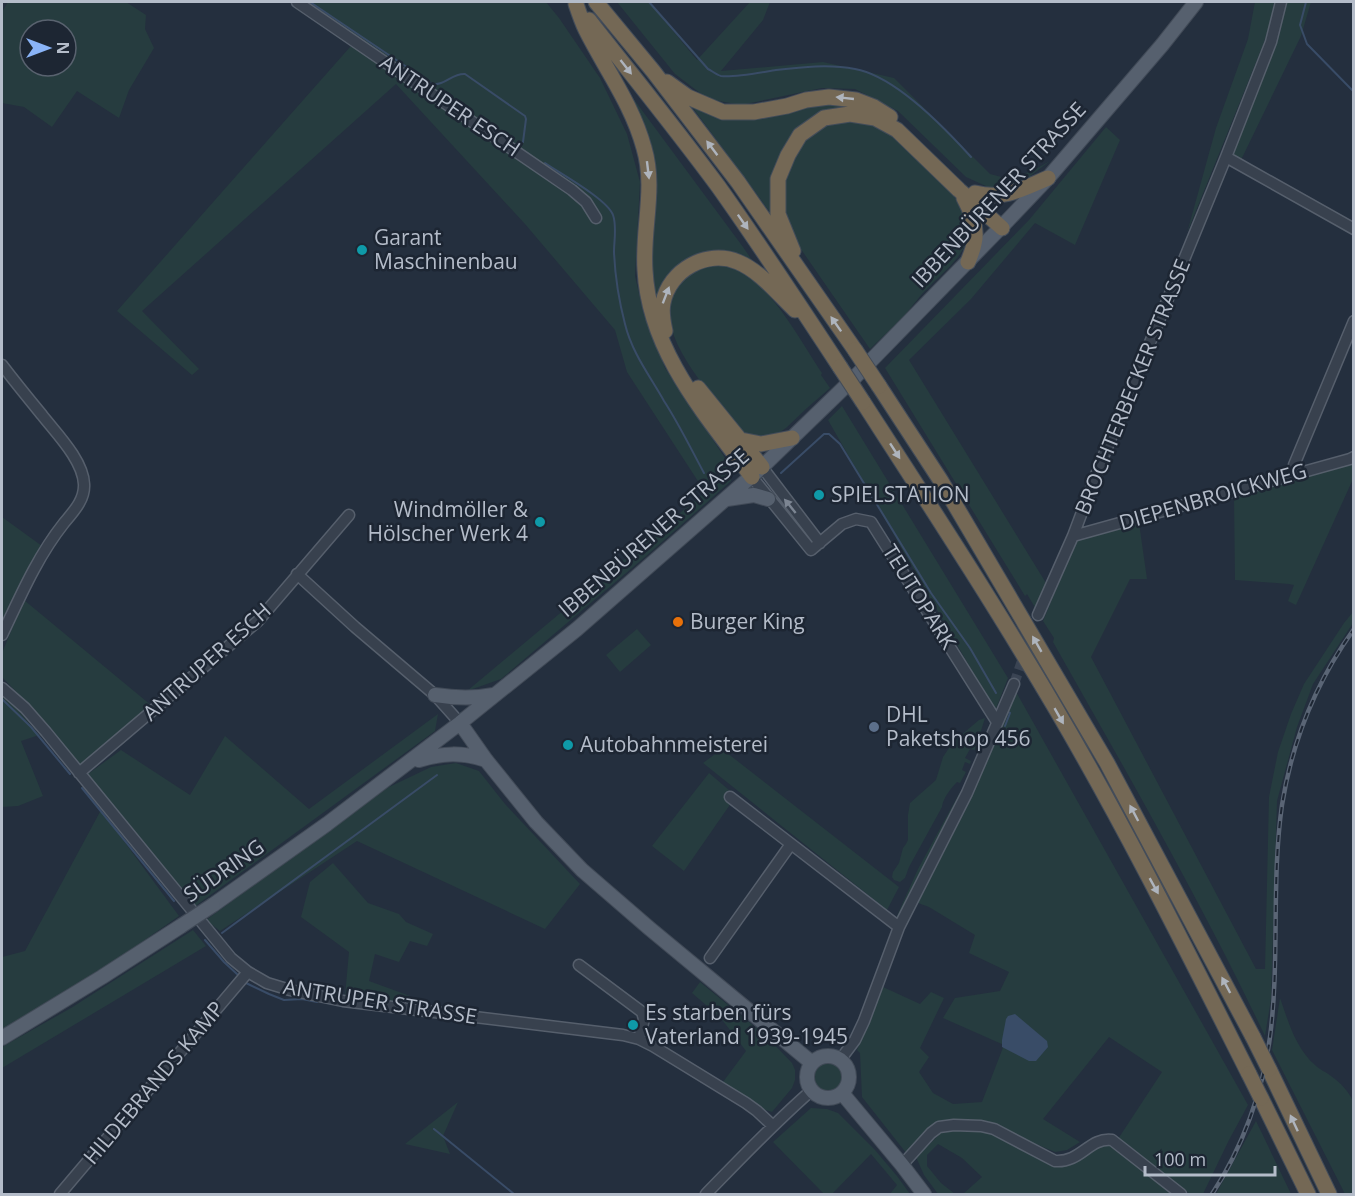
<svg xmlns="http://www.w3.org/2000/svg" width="1355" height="1196" font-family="'Open Sans',sans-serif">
<rect width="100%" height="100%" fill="#242f3e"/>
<path fill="#263c3f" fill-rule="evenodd" d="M8,2H126L146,15L145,29L154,48L129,90L119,118L77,91L52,127L24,107L2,103V12ZM30,30H66V66H30Z
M305,2H546L559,18L600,78L627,134L640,182L635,276L644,315L665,368L731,467V481L645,557L501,679L467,691L705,492L627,372L615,330L525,224L396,84L142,311L199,369L192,375L117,311L358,38Z
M617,2H649L697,60L750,2H770L763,20L721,71L823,62L894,78L990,174L1009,179L1032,171L1050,161L1021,183L1004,190L988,187L966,177L898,111L855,89L822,88L741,105L708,99L675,74Z
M1255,2H1274L1271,21L1263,45L1187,233L1216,128L1248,39Z
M1286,2H1311L1301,36L1241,160L1233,154L1280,32Z
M627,90L743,247L758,269L702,257L660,301H651L653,199Z
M838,100L860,111L797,134L775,219L690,104L705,110Z
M857,120L878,127L896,138L952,193C988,244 954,260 922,294C918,298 916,302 913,305C901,321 884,335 870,349L796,242L787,220L783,205V191L787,172L805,139L813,132L830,123Z
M1106,127L1120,140L1075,245L1035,223L971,299L909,360L1046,583L1036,609L1027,594L1025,596L885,368L1029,220Z
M710,266C718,266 725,265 733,268C769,280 801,342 822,373L821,375L830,388L807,408L786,428L777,434L768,438L747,436L741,430C715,399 643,326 679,285C688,275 696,268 710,266Z
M842,406L1008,678L995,711L828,420Z
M1353,459V479L1296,605L1288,601L1294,585L1289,584L1235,580L1234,497Z
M2,517L42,546L2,627Z
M1139,523L1147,579H1130L1091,657L1256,969H1265L1269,797L1278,752L1291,714L1304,684L1344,623L1353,612V623L1313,684L1297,727L1277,801L1271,999L1265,1036C1201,901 1126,771 1053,642L1054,638L1043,621L1077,539Z
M24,600L152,706L81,766L29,705L2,677V653Z
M637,629L651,645L620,672L606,655Z
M1015,690L1248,1105L1229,1140L1203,1194H1190L1118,1139L1162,1072L1109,1037L1043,1119L1080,1142L1067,1150L1055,1152L981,1121L938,1122L907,1154L862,1097L860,1053L857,1050L883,987L920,1004L931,992L944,998L920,1048L929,1057L919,1072L933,1093L953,1104L982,1102L1004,1045L943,1018L955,998L1000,991L1009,972L969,953L975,935L929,907L918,903L968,805Z
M2,696L19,711L39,735L21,741L43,796L18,806L2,807Z
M438,714L435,731L194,907L88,774L121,750L190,795L225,736L309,809Z
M985,718L975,750L970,749L965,758L971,761L970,764L965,762L962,770L966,772L960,783L957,782C951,788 943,798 942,807L909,867L905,878L900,882L894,880L892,877L893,872L899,863L903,848L906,844L908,840V815L910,803L936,780L943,757L953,742L979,720Z
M722,749L899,887L887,910L703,763Z
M456,763L479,771L505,804L580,884L545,929L357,841L220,931L206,920L387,788L431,767Z
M709,773L736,796L684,871L652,846Z
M960,792L957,803L914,884L900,917L896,918L918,869Z
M101,810L179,916L92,977L2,1029V957L25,951Z
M333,863L368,903L399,914L406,922L433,934L427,946L410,941L399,962L375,954L369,981L410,996L407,1003L345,996L349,952L301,917L310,882Z
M193,930L206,946L2,1068V1047L71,1008Z
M700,982L766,1036L792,1063L795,1070V1080L792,1088L772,1112L757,1107L723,1082L746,1051L720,1017L692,993Z
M1280,998C1288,1021 1296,1049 1315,1065C1320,1070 1326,1072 1331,1076C1341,1083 1348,1091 1353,1101V1194H1345L1272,1050Z
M812 1077a16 16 0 1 1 32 0a16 16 0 1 1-32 0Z
M458,1102L443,1136L450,1154L405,1144Z
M811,1108L827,1109L838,1113L875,1150L897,1176L910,1194H890L897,1185L871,1154L832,1194H824L773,1142Z
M1256,1121L1291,1194H1216Z
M979,1130L993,1134L1049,1163L1103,1144L1114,1146L1171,1194H963L982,1177L962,1158L938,1144L927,1155V1166L941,1183L955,1194H938L924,1175L916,1157L941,1133L954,1131Z"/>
<path fill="#394c67" d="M1015,1014L1047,1041L1048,1047L1036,1061H1029L1002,1047V1040L1006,1019L1008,1016Z"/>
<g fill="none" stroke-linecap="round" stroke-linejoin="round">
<path stroke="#394c67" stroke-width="2" d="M310,2L432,84C445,86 452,73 465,74L525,116L526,119L523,142
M649,2L708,69C712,71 717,75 721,76C733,78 763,72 776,70C802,67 829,64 855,69C895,76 944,127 971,157
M1306,2L1300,25L1307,44L1354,92
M545,163C561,174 607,199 613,215C617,226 614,241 614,252C615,276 619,301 625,324C632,353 650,376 664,401C679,424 691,449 704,473
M781,473L824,434H829L840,444L931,593L970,648L996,693
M2,699L31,727L70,774
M1005,726L1010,713L1008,712
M82,788L174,901
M222,933L437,775
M205,940L224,962L238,975
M246,983L269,994L284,1000L302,999L317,1002
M434,1129L514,1194"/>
<path stroke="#3a4453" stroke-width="10" stroke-dasharray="10 5" stroke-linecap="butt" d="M1014,684L1025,652"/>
<g stroke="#565f6c" stroke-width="13">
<path id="minor" d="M297,2L572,190L586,202L596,218
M1226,157L1354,229
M2,365C15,382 28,398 42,415C56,433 83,460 84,484C85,500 73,512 64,523C37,557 20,597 2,635
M762,467L820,543
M1295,474L1294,465L1354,321
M752,477L811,550L842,524L856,519L871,522L997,722
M1073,536L1350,459L1354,457
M297,574L355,627L435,695L460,723
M1038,615L1073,536L1099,467L1226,157L1271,42L1281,2
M2,688L25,708L46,732L231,958L248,972L267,983L290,990L343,1001L623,1035L639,1039L653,1046L746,1103L757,1111L773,1126
M79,773L258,621L349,515
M730,797L899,927
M710,958L791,844
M579,965L642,1012L644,1019L639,1039
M840,1060L855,1040L864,1021L899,927L967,793L1014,684
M902,1165L931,1133L939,1127L954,1125L981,1126L994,1129L1055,1161C1081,1163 1089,1137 1112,1140L1181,1194
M60,1194L248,972
M706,1194C740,1159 774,1123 812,1090"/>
</g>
<g stroke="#414a57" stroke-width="16">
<path id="major" d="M727,499L754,495L768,499
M435,695C455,698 472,699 492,695
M460,723L486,760L536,822L582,870L649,928L812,1063
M419,760C443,753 462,752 486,760
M213,905L327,824L460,723L577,629L762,467L855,377L1008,220L1048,178L1162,45L1196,2
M2,1038L102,977L181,926
M807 1077a21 21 0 1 1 42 0a21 21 0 1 1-42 0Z
M842,1093L902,1165L924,1194"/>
</g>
<g stroke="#434c59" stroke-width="17">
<path id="highway" d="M596,2L653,71L738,182L855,350
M576,4C579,13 582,22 586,30C606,70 632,104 644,148C656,188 642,229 645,270C649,351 705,414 752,477
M589,20C632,75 676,129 718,186C760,245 800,306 840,367
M667,82L688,97L723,112H754L787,106L806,100L829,97L856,100L874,107L890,117
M975,193C1004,200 1022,189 1048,178
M964,198C971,211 978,229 974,244C973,250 970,256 968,262
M793,251L778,214V179L788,155L800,135L824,118L850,114L875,118L897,130L959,190L1002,228
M665,331C663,322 661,312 663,303C669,270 707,249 738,262C760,271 778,294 795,310
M879,386L941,481L1107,763L1253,1037
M698,388L762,467
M863,402C929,504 995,605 1056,709C1126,828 1187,951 1249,1074
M741,440L761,444L792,438
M1269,1069L1329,1194
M1261,1098L1308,1194"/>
</g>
<use href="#minor" stroke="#38414e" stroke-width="10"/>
<use href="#major" stroke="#56606e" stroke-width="14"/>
<use href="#highway" stroke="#746855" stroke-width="15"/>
<g stroke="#5a6575" stroke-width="4.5">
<path id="rail" d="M1212,1194C1242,1149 1263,1091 1270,1037C1280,960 1271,882 1282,805C1292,742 1316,682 1354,629"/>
</g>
<use href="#rail" stroke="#1d2633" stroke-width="2" stroke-dasharray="7" stroke-linecap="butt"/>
<g stroke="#414a57" stroke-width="16" stroke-linecap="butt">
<path id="major-bridge" d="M181,926L213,905"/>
</g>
<g stroke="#434c59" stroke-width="17" stroke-linecap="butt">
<path id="highway-bridge" d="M855,350L879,386
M840,367L863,402
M1253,1037L1269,1069
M1249,1074L1261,1098"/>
</g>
<use href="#major-bridge" stroke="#56606e" stroke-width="14"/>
<use href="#highway-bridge" stroke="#746855" stroke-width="15"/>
</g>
<defs><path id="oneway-solid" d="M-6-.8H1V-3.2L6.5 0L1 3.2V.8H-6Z" transform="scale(1.5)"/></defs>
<g fill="#aeb4bd">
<use href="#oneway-solid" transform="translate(626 67) rotate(52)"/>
<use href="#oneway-solid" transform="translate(845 98) rotate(-174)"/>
<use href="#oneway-solid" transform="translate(712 148) rotate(-127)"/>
<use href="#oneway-solid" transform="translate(648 170) rotate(83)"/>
<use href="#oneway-solid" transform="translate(743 222) rotate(55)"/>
<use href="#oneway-solid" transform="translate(666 295) rotate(-69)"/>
<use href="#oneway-solid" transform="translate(836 324) rotate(-125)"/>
<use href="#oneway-solid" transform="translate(895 451) rotate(57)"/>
<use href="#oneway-solid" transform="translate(1037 644) rotate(-120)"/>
<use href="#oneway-solid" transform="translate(1059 716) rotate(60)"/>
<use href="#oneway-solid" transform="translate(1134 813) rotate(-118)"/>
<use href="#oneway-solid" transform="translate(1154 886) rotate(61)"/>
<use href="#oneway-solid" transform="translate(1226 985) rotate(-118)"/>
<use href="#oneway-solid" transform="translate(1294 1123) rotate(-115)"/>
</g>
<use fill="#7c8592" href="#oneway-solid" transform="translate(790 506) rotate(-129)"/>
<g fill="#0f9aa8" stroke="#1d2633" stroke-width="2">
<circle cx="362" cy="250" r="6"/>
<circle cx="819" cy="495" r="6"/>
<circle cx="540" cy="522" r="6"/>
<circle cx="568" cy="745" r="6"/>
<circle cx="633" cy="1025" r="6"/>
</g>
<circle fill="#e8710a" stroke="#1d2633" stroke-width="2" cx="678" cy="622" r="6"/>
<circle fill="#5c6f8a" stroke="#1d2633" stroke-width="2" cx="874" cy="727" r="6"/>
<g text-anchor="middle" stroke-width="5" stroke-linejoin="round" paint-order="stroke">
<g font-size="21" fill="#b4bcc9" stroke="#1d2633">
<text transform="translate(450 106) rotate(34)" y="7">ANTRUPER ESCH</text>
<text transform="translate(999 195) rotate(-47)" y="7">IBBENBÜRENER STRASSE</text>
<text transform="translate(1133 387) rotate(-68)" y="7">BROCHTERBECKER STRASSE</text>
<text transform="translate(1213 497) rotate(-16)" y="7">DIEPENBROICKWEG</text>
<text transform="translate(654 533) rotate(-41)" y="7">IBBENBÜRENER STRASSE</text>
<text transform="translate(919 597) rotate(58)" y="7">TEUTOPARK</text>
<text transform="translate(207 662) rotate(-42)" y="7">ANTRUPER ESCH</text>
<text transform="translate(224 871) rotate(-35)" y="7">SÜDRING</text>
<text transform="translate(380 1002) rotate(9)" y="7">ANTRUPER STRASSE</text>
<text transform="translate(154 1083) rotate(-50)" y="7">HILDEBRANDS KAMP</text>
</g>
<g font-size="21" fill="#b4bcc9" stroke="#1d2633" text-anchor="start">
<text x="374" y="245">Garant<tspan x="374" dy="24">Maschinenbau</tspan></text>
<text x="831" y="502">SPIELSTATION</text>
<text x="528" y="517" text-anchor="end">Windmöller &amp;<tspan x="528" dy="24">Hölscher Werk 4</tspan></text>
<text x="690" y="629">Burger King</text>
<text x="886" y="722">DHL<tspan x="886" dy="24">Paketshop 456</tspan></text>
<text x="580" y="752">Autobahnmeisterei</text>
<text x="645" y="1020">Es starben fürs<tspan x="645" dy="24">Vaterland 1939-1945</tspan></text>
</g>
</g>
<rect width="1355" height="1196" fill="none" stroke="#b4bcc9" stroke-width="6"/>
<g transform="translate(48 48) rotate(90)"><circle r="28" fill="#1d2633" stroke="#59626f" stroke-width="1.5"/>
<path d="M0-4.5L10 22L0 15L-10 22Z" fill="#8ab4f8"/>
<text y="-9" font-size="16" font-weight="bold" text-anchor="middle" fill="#b4bcc9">N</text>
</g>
<path d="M1145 1166v9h130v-9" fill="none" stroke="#b4bcc9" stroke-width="3"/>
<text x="1154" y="1166" font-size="18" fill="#b4bcc9" stroke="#1d2633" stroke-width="4.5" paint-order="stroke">100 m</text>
</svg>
